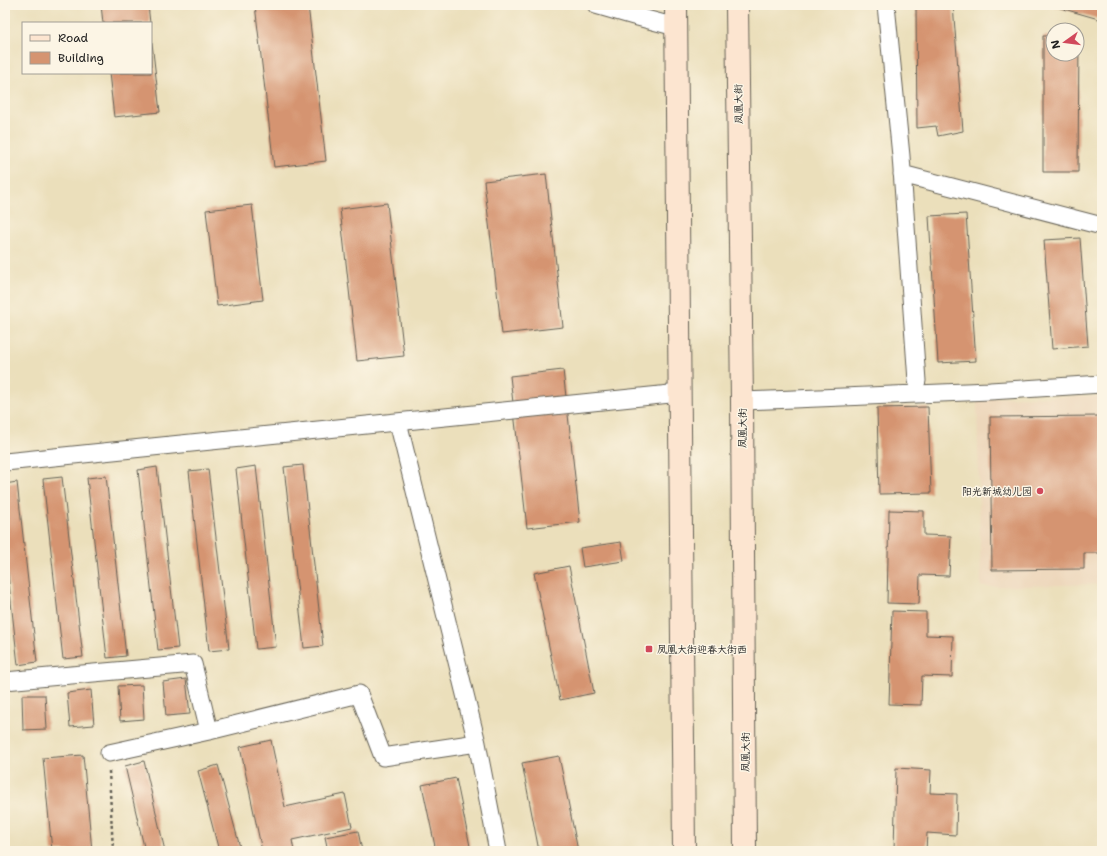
<svg xmlns="http://www.w3.org/2000/svg" width="1107" height="856" font-family="'Shantell Sans','LXGW WenKai TC',sans-serif">
<rect width="100%" height="100%" fill="#fcf5e5"/>
<filter id="ink" filterUnits="userSpaceOnUse"><feTurbulence type="fractalNoise" baseFrequency=".025" numOctaves="2"/><feDisplacementMap in="SourceGraphic" scale="8" xChannelSelector="R" yChannelSelector="G"/><feConvolveMatrix kernelMatrix="1 2 1 2 8 2 1 2 1" color-interpolation-filters="sRGB"/></filter>
<filter id="wash" filterUnits="userSpaceOnUse"><feTurbulence type="fractalNoise" baseFrequency=".012" numOctaves="4" result="noise"/><feDisplacementMap in="SourceGraphic" scale="16" xChannelSelector="R" yChannelSelector="G"/><feGaussianBlur stdDeviation="0.9" result="paint"/><feColorMatrix in="noise" values="0 0 0 0 0 0 0 0 0 0 0 0 0 0 0 0 0 1.4 0 .05"/><feComposite in="paint" operator="in"/></filter>
<g filter="url(#wash)">
<rect width="100%" height="100%" fill="#ebdfbb"/>
<path fill="#edd7bb" d="M1102,396V584L981,587L977,398Z"/>
<g id="blocks">
<path fill="#d59471" d="M101,5H148L150,23H103Z
M255,5H308L326,161L274,167Z
M916,5H953L963,131L938,136L936,126L917,128Z
M1050,5H1102V20Z
M1043,36H1053V54H1077V36H1079L1078,172H1043Z
M151,43H152L160,112L114,117L109,73H151Z
M546,174L563,327L502,334L484,181Z
M387,203L404,356L357,361L340,209Z
M252,205L263,300L217,306L206,210Z
M966,214L976,361L938,363L929,216Z
M1080,238L1088,346L1052,349L1044,240Z
M563,370L580,522L527,528L510,376Z
M928,407L931,493L879,494L877,408Z
M1102,416V553H1084V569L992,570L990,417Z
M303,465L323,646L304,648L284,467Z
M256,466L276,647L256,649L236,469Z
M157,467L178,648L158,650L138,470Z
M208,469L229,649L209,651L189,471Z
M106,476L126,656L107,658L87,478Z
M62,477L83,657L63,659L43,479Z
M17,482L37,662L18,665L5,547V484Z
M889,510L924,511V535L951,536L949,576L920,575L919,604L887,603Z
M621,542L624,561L583,567L580,548Z
M569,566L594,693L560,700L534,573Z
M892,611L926,612V635L953,636L952,677L922,676L921,705L889,704Z
M186,679L190,714L166,716L163,682Z
M142,685L144,719L120,721L118,686Z
M91,690L94,725L70,727L67,693Z
M22,695H45L47,729L23,730Z
M271,740L285,807L345,794L352,827L292,840L294,851H262L240,747Z
M83,755L92,851H52L43,758Z
M559,756L578,851H539L522,763Z
M144,761L165,851H145L125,766Z
M218,765L241,851H219L198,771Z
M896,768L931,770L930,793L957,794L956,835L927,833L926,851H894Z
M456,778L471,851H436L422,785Z
M358,831L362,851H328L325,837Z"/>
</g>
</g>
<g filter="url(#ink)">
<use href="#blocks" fill-opacity="0" stroke="#646054" stroke-width="1"/>
<g fill="none" stroke-linecap="round" stroke-linejoin="round">
<g stroke="#646054" stroke-width="19">
<path id="minor" d="M596,5L634,16L676,27
M886,5L901,156L917,381
M902,174L1102,226
M742,401L990,391L1102,384
M5,462L680,393
M5,681L193,664L209,731L109,753
M209,731L359,694L383,757L477,743L398,422
M477,743L498,851"/>
</g>
<g stroke="#646054" stroke-width="24">
<path id="secondary" d="M676,5L684,851
M737,5L742,401L745,851"/>
</g>
<path stroke="#646054" stroke-width="2.5" stroke-dasharray="3 3" stroke-linecap="butt" d="M109,771L113,851"/>
<use href="#minor" stroke="#fff" stroke-width="17"/>
<use href="#secondary" stroke="#fce5d0" stroke-width="22"/>
</g>
</g>
<g fill="#d1495b" stroke="#fcf5e5" stroke-width="1.5">
<circle cx="1040" cy="491" r="4"/>
<rect x="645" y="645" width="8" height="8" rx="2"/>
</g>
<g text-anchor="middle" stroke-width="3" stroke-linejoin="round" paint-order="stroke">
<g font-size="10" fill="#1c1c1c" stroke="#fcf5e5">
<text transform="translate(738 104) rotate(-91)" y="4">凤凰大街</text>
<text transform="translate(742 428) rotate(-90)" y="4">凤凰大街</text>
<text transform="translate(745 752) rotate(-90)" y="4">凤凰大街</text>
</g>
<g font-size="10" fill="#1c1c1c" stroke="#fcf5e5" text-anchor="end">
<text x="1032" y="495">阳光新城幼儿园</text>
<text x="657" y="653" text-anchor="start">凤凰大街迎春大街西</text>
</g>
</g>
<rect width="1107" height="856" fill="none" stroke="#fcf5e5" stroke-width="20"/>
<rect x="22" y="22" width="130" height="52" fill="#fcf5e5" stroke="#a29e95"/>
<rect x="30" y="35" width="20" height="6" fill="#fce5d0" stroke="#a29e95"/>
<text x="58" y="42" font-size="12" fill="#1c1c1c">Road</text>
<rect x="30" y="52" width="20" height="12" fill="#d59471" stroke="#a29e95"/>
<text x="58" y="62" font-size="12" fill="#1c1c1c">Building</text>
<g transform="translate(1065 42) rotate(256)"><circle r="19" fill="#fcf5e5" stroke="#a29e95"/>
<path d="M0-3L7 15L0 10L-7 15Z" fill="#d1495b"/>
<text y="-6" font-size="11" font-weight="bold" text-anchor="middle" fill="#1c1c1c">N</text>
</g>
</svg>
